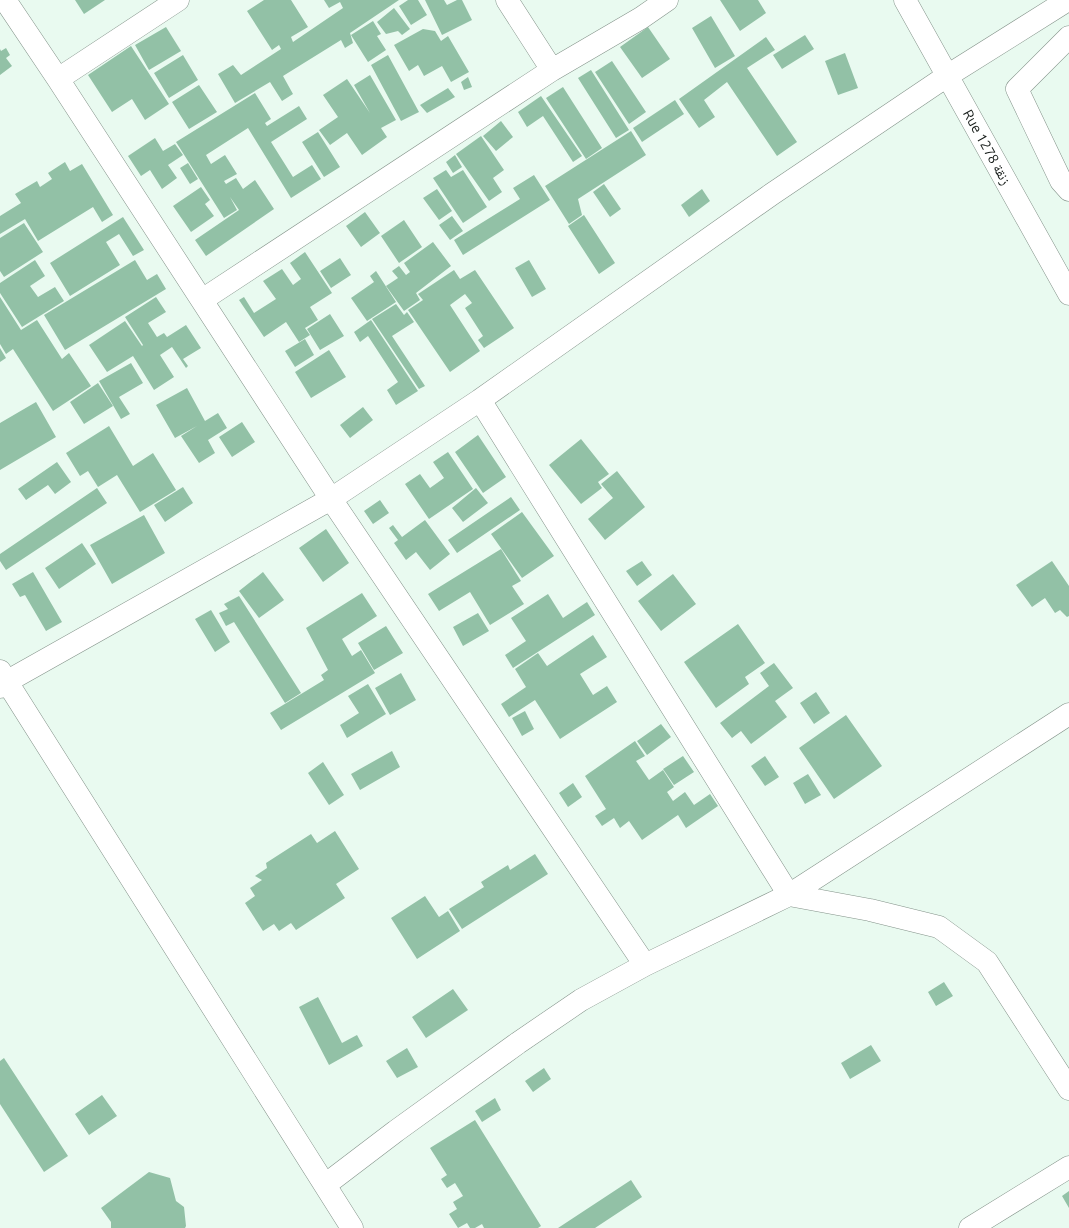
<svg xmlns="http://www.w3.org/2000/svg" width="1069" height="1228" font-family="Ubuntu,'Noto Naskh Arabic',sans-serif">
<rect width="100%" height="100%" fill="#e9faf0"/>
<path fill="#92c1a6" d="M75,0H105L84,14Z
M264,0H291L308,27L291,37L293,42L343,8L340,2L329,8L324,0H399L350,33L353,43L345,48L341,40L283,76L293,94L282,101L270,82L235,103L218,74L233,65L241,75L281,49L279,45L272,50L247,11Z
M408,0H418L427,15L411,25L399,6Z
M425,0H444L447,5L457,0H462L472,20L442,35Z
M720,0H758L766,13L740,31Z
M394,8L410,29L402,35L398,31L386,34L377,22Z
M711,16L735,56L715,68L692,28Z
M373,21L381,34L377,36L386,50L368,62L351,35Z
M166,27L181,51L149,70L135,45Z
M648,27L670,59L642,78L620,47Z
M423,29L435,31L441,41L448,36L469,72L451,82L442,66L424,76L418,65L409,71L394,45Z
M805,35L814,49L782,69L773,55Z
M766,37L775,50L747,68L797,142L777,156L727,82L704,100L715,117L699,128L679,99Z
M131,46L169,104L145,120L132,99L112,112L88,75Z
M6,48L10,55L6,58L12,66L0,75V49L1,51Z
M845,53L858,88L838,95L825,61Z
M183,55L198,80L169,98L154,73Z
M388,55L419,112L401,121L371,65Z
M612,61L646,112L629,124L595,72Z
M591,70L629,130L616,138L578,78Z
M370,75L396,120L381,128L387,137L362,155L347,133L330,145L319,130L338,117L323,95L347,79L370,113L354,85Z
M468,77L472,87L464,90L461,82Z
M199,85L217,112L189,129L172,102Z
M563,87L602,148L586,159L546,98Z
M448,88L455,97L427,113L420,105Z
M255,93L271,119L265,123L267,126L299,106L307,119L271,142L293,177L312,165L321,179L291,198L248,128L206,155L211,164L225,155L237,174L224,181L226,184L236,178L243,189L255,180L274,209L206,256L195,240L239,210L230,197L237,210L224,218L176,142Z
M541,96L582,156L573,162L543,116L527,127L518,112Z
M675,100L684,114L642,142L633,128Z
M501,121L513,137L496,151L483,136Z
M631,131L646,155L578,199L582,215L569,224L545,186Z
M318,132L340,167L324,177L302,142Z
M481,136L504,170L493,178L502,192L489,201L456,154Z
M155,138L163,151L175,144L183,155L168,165L177,178L162,189L150,170L141,176L128,156Z
M455,155L462,167L453,173L446,162Z
M65,162L70,171L82,164L113,215L102,222L93,207L38,241L25,219L0,234V216L21,203L15,194L37,181L40,187L52,179L48,173Z
M188,163L198,179L190,184L180,168Z
M446,170L451,177L463,170L487,207L463,223L433,178Z
M534,175L550,200L463,255L454,240L520,199L513,188Z
M604,184L621,209L610,217L593,192Z
M201,187L210,200L205,204L214,216L191,232L173,206Z
M437,189L452,211L439,220L423,198Z
M702,189L710,201L689,217L681,205Z
M365,212L380,233L361,247L346,226Z
M584,215L615,263L599,274L568,226Z
M452,216L463,231L450,240L439,225Z
M123,217L144,250L133,256L119,234L106,242L120,265L70,296L50,263Z
M404,220L422,247L399,263L381,236Z
M24,223L43,252L4,277L0,271V238Z
M433,242L451,266L416,293L420,300L404,311L386,286L398,278L392,271L399,266L406,275L410,272L404,263Z
M305,252L332,293L310,307L318,320L305,328L310,335L299,342L286,322L264,337L239,300L244,297L254,313L276,299L263,281L282,269L293,285L301,279L290,263Z
M340,258L351,275L331,288L320,271Z
M35,260L45,276L30,286L38,297L55,287L64,301L22,327L0,293V283Z
M135,260L147,280L157,274L166,289L65,350L44,315Z
M529,260L546,289L532,297L515,268Z
M454,270L460,279L475,270L514,328L484,348L478,340L483,336L465,308L472,303L465,294L450,305L480,351L450,372L408,310L423,300L418,294Z
M376,271L396,302L367,321L351,298L374,282L370,276Z
M0,297L21,330L37,320L62,359L69,353L91,386L53,411L13,349L6,354L0,344Z
M156,297L166,312L148,323L157,337L164,333L167,337L186,325L201,348L183,359L188,366L186,368L172,347L160,355L174,377L154,390L133,356L107,372L89,345L125,321L142,346L143,345L125,317Z
M396,304L404,315L407,312L414,322L392,336L425,386L419,389L372,319Z
M330,314L344,336L320,350L307,329Z
M371,320L418,391L396,405L387,390L398,382L368,336L360,342L354,332Z
M305,339L314,355L295,367L285,351Z
M0,348L6,358L0,362Z
M329,350L346,377L311,398L295,372Z
M131,363L143,383L119,397L130,414L121,419L99,381Z
M98,383L113,406L84,424L70,402Z
M187,388L205,421L218,413L227,428L208,440L215,453L199,463L181,436L197,426L175,438L156,405Z
M36,402L56,437L0,470V423Z
M363,407L373,420L350,438L340,425Z
M242,422L255,442L232,457L219,437Z
M109,426L133,466L153,453L176,490L140,512L117,475L98,487L88,471L80,476L66,453Z
M478,435L506,477L483,493L455,452Z
M581,439L609,474L598,482L602,488L581,504L549,465Z
M448,452L473,489L429,519L405,484L420,474L430,488L444,478L433,462Z
M57,462L71,482L55,494L48,485L26,500L18,489Z
M617,471L645,507L605,540L588,519L613,498L601,484Z
M183,487L193,503L165,522L154,505Z
M97,488L107,503L6,570L0,561V554Z
M476,488L488,503L463,522L452,508Z
M511,497L520,510L457,553L448,540Z
M380,500L389,513L373,524L364,511Z
M522,512L554,556L522,578L491,534Z
M144,515L165,553L112,584L90,545Z
M425,520L450,554L430,570L416,552L406,560L394,543L398,540L389,528L393,525L402,537Z
M326,529L349,563L323,582L299,548Z
M82,543L96,564L59,589L45,568Z
M501,549L521,581L512,586L524,604L490,625L470,592L439,611L428,594Z
M642,561L652,575L637,586L626,571Z
M1052,561L1069,586V616L1067,617L1060,610L1055,613L1045,598L1032,607L1016,585Z
M33,572L62,622L46,631L25,595L20,597L12,584Z
M263,572L284,600L259,618L239,591Z
M673,574L696,604L661,631L638,601Z
M362,593L377,616L342,639L352,656L361,650L375,673L281,730L270,713L324,680L321,675L328,670L306,628Z
M548,594L563,618L587,602L595,615L513,668L505,655L526,641L511,618Z
M239,596L301,693L285,703L234,622L226,626L219,613L228,609L224,604Z
M211,610L230,642L215,652L195,619Z
M478,613L489,631L463,646L453,627Z
M738,624L765,663L745,677L749,684L716,708L684,662Z
M386,626L403,653L374,670L358,643Z
M593,635L607,657L580,674L593,695L607,686L617,702L560,739L535,700L509,717L501,704L526,687L515,669L538,653L547,666Z
M774,663L793,688L775,701L787,717L751,744L741,731L732,738L720,723L769,686L760,673Z
M401,673L416,700L390,715L375,688Z
M368,684L386,714L347,738L340,725L359,713L348,696Z
M816,692L830,713L814,724L800,703Z
M525,711L534,729L522,736L512,718Z
M846,715L882,766L834,799L799,748Z
M661,724L671,737L647,755L637,741Z
M635,741L645,756L636,761L649,780L663,770L674,787L667,792L673,801L685,792L694,805L710,794L718,806L686,828L678,815L642,840L629,821L620,828L614,818L602,826L595,816L606,809L585,776Z
M392,751L400,767L360,790L351,774Z
M683,756L694,772L674,785L663,769Z
M765,756L779,777L765,786L751,766Z
M323,762L344,795L329,805L308,773Z
M808,774L821,795L805,804L793,783Z
M573,783L582,797L568,807L559,793Z
M335,831L359,869L336,884L345,898L296,930L291,923L279,931L274,924L263,931L245,903L255,896L250,888L262,880L255,876L267,868L266,863L311,834L317,843Z
M535,854L548,874L462,929L449,909L484,887L481,882L508,865L510,870Z
M425,896L439,917L448,911L460,931L417,959L391,918Z
M944,982L953,996L936,1006L928,992Z
M453,989L468,1010L426,1038L412,1017Z
M318,997L342,1043L357,1035L363,1046L329,1065L299,1007Z
M871,1045L881,1061L850,1079L841,1063Z
M407,1048L418,1067L397,1078L386,1061Z
M4,1058L68,1156L44,1172L0,1104V1061Z
M544,1068L551,1079L533,1092L525,1081Z
M102,1095L117,1116L89,1135L75,1114Z
M495,1098L501,1110L482,1122L475,1111Z
M475,1120L541,1226L538,1228H484L482,1224L475,1228H470L467,1223L458,1228L449,1214L457,1209L453,1202L463,1196L455,1183L447,1188L441,1179L447,1175L430,1148Z
M149,1172L170,1178L176,1201L184,1207L186,1226L185,1228H111V1222L101,1208Z
M631,1180L642,1197L595,1228H558Z
M1069,1191V1208L1062,1196Z"/>
<g fill="none" stroke-linecap="round" stroke-linejoin="round">
<g stroke="#84938a" stroke-width="23">
<path id="minor" d="M5,0L58,79L331,499L645,965
M905,0L1069,294
M1069,37L1017,89L1061,181L1069,190
M552,70L641,18L667,0
M58,79L178,0
M202,300L552,70L507,0
M480,400L772,194L947,76L1068,0
M0,671L352,1228
M0,687L6,682L331,499L480,400L789,895L870,910L939,927L987,962L1069,1089
M325,1185L396,1131L518,1043L581,1000L645,965L789,895L1069,714
M970,1228L1069,1167"/>
</g>
<use href="#minor" stroke="#fff" stroke-width="22"/>
</g>
<g text-anchor="middle" stroke-width="4" stroke-linejoin="round" paint-order="stroke">
<g font-size="14" fill="#151b18" stroke="#fff">
<text transform="translate(987 147) rotate(61)" y="5">Rue 1278 زنقة</text>
</g>
</g>
</svg>
